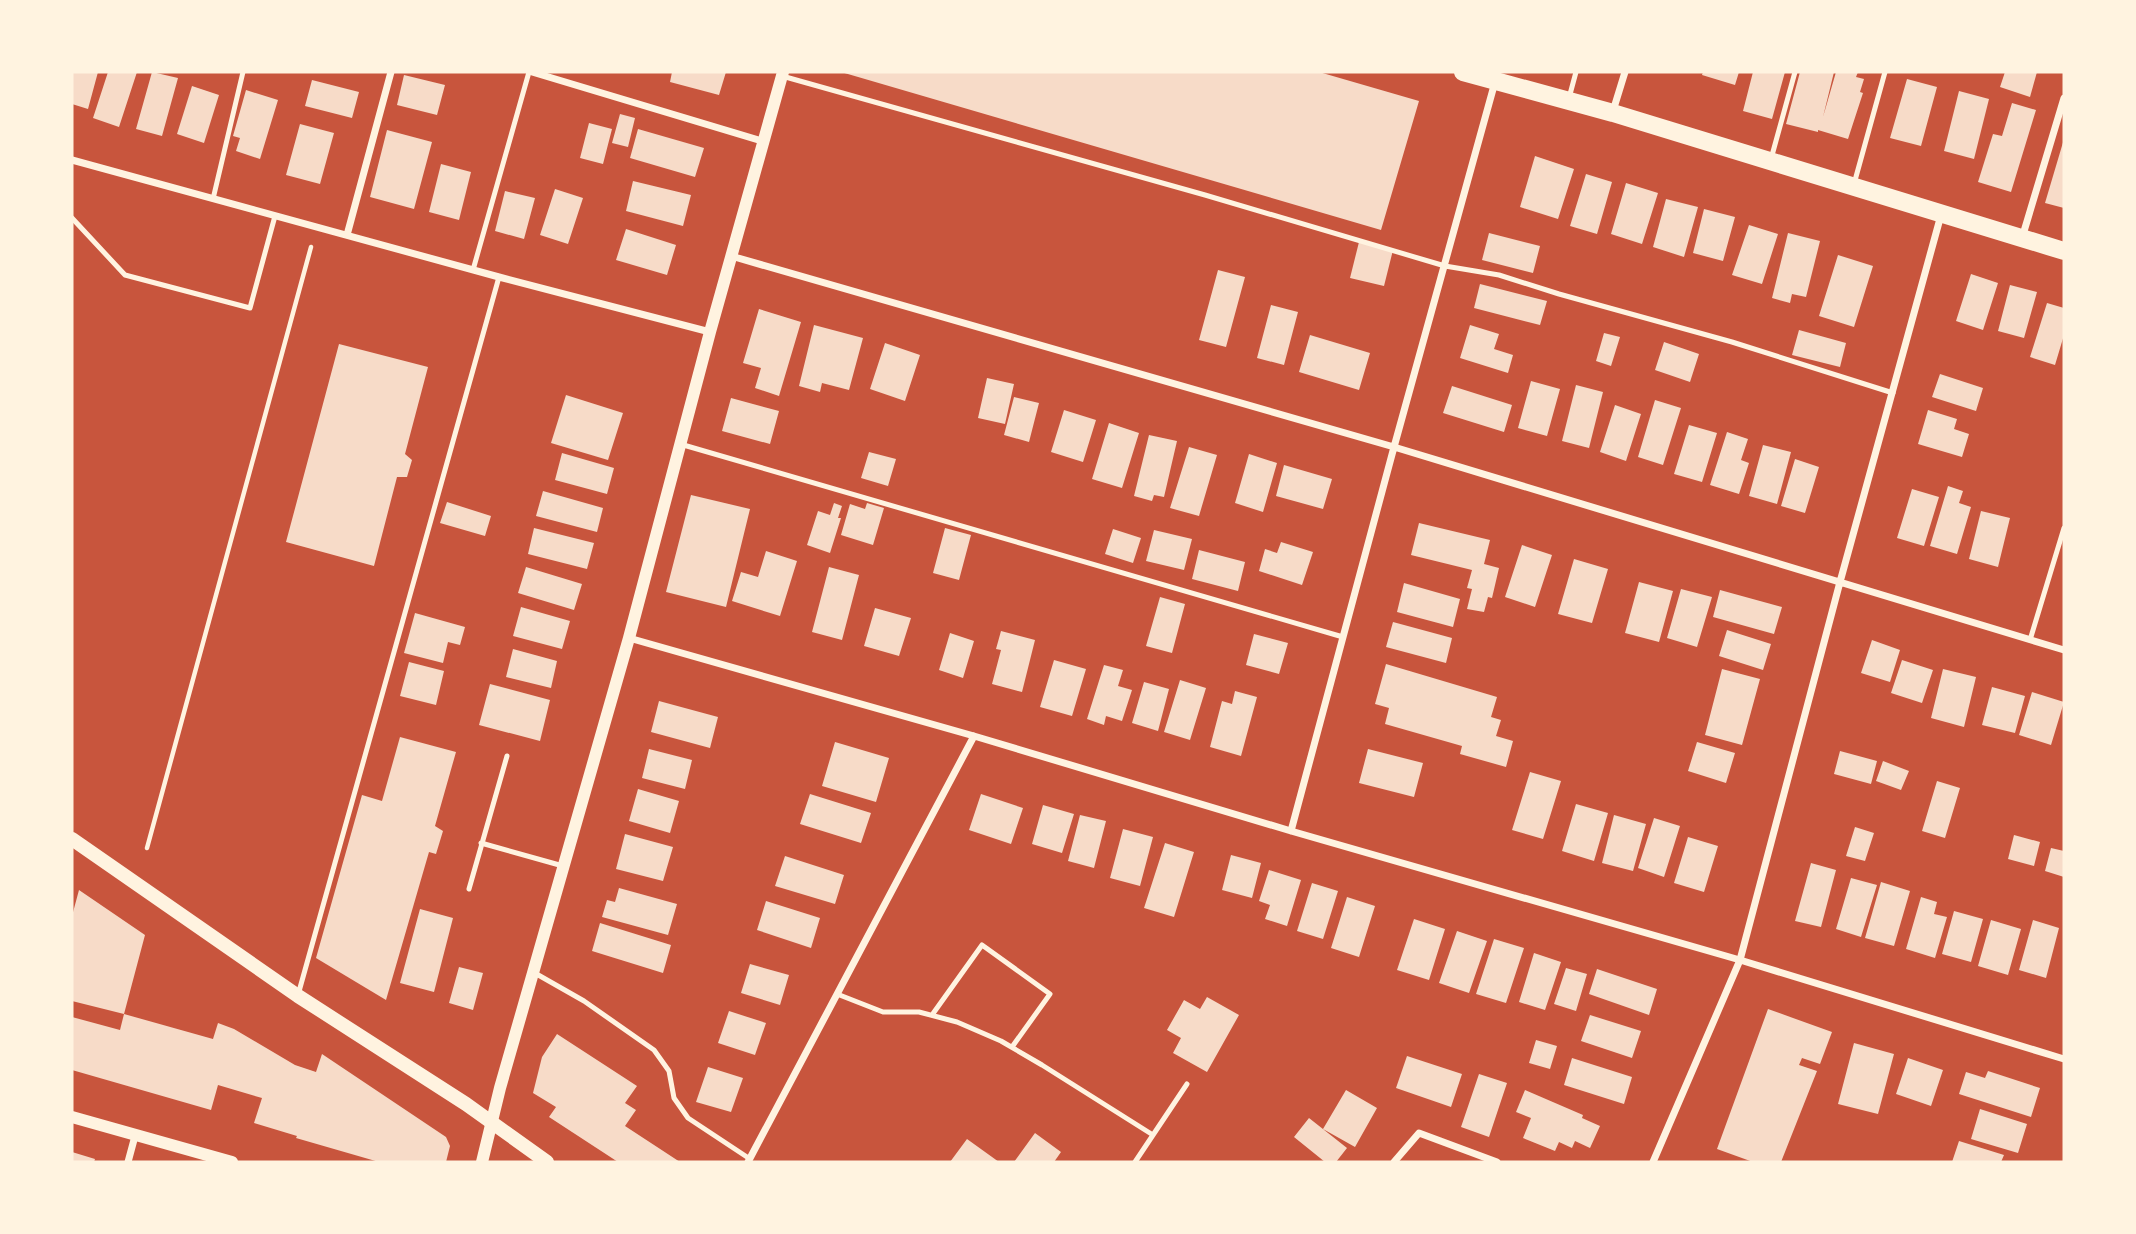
<svg xmlns="http://www.w3.org/2000/svg" width="2136" height="1234" font-family="Rubik,sans-serif">
<rect width="100%" height="100%" fill="#c8553d"/>
<path fill="#f7dbc8" d="M72,72H98L88,109L72,104Z
M108,72H137L119,127L93,118Z
M152,72L178,78L162,136L136,129Z
M672,72H726L719,95L670,82Z
M841,72H1319L1419,101L1381,230Z
M1703,72H1739L1735,85L1702,75Z
M1753,72H1785L1772,119L1743,111Z
M1800,72H1834L1823,117L1836,72H1858L1856,77L1864,79L1860,92L1863,93L1848,139L1818,130V132L1786,124Z
M2005,72H2037L2030,97L2000,87Z
M404,75L445,85L437,115L397,105Z
M1907,79L1937,87L1921,146L1890,138Z
M312,80L359,92L352,118L305,106Z
M192,86L219,95L204,143L177,134Z
M246,90L278,100L260,159L236,151L240,138L233,136Z
M1959,91L1989,99L1974,159L1944,151Z
M2012,103L2036,110L2011,192L1978,182L1993,134L2002,136Z
M620,114L635,118L628,147L612,143Z
M589,123L612,129L603,164L580,158Z
M300,124L334,133L320,184L286,175Z
M638,129L704,148L695,177L630,158Z
M387,130L432,142L414,209L370,197Z
M2064,139V208L2045,203Z
M1535,156L1574,169L1558,219L1520,207Z
M441,164L471,172L459,220L429,212Z
M1586,174L1612,182L1597,234L1570,226Z
M633,181L691,195L683,226L626,211Z
M1626,183L1658,193L1642,244L1611,234Z
M555,189L583,198L568,244L540,235Z
M505,191L535,198L524,239L495,231Z
M1666,199L1698,207L1684,257L1653,247Z
M1704,209L1735,217L1723,261L1693,253Z
M1749,225L1778,234L1762,284L1732,275Z
M626,229L676,245L667,275L616,260Z
M1489,233L1540,246L1533,273L1482,260Z
M1788,233L1820,241L1806,297L1792,294L1790,303L1772,298Z
M1359,242L1393,250L1384,286L1350,278Z
M1838,255L1873,266L1854,327L1819,316Z
M1218,270L1245,277L1226,347L1199,340Z
M1971,274L1998,283L1983,330L1956,321Z
M1480,284L1547,301L1540,325L1474,308Z
M2010,285L2037,292L2024,338L1998,331Z
M2047,303L2064,308V335L2055,365L2030,357Z
M1271,305L1298,312L1284,365L1257,358Z
M759,309L801,322L779,396L755,388L761,368L743,363Z
M814,325L863,338L849,390L822,383L820,392L799,386Z
M1470,325L1499,334L1494,349L1513,355L1508,373L1460,358Z
M1799,330L1846,343L1840,367L1792,355Z
M1604,333L1620,337L1611,366L1596,361Z
M1310,335L1370,353L1359,390L1299,372Z
M1664,342L1699,354L1690,382L1655,370Z
M885,343L920,355L905,401L870,389Z
M339,344L428,367L405,454L412,460L407,477H397L374,566L286,542Z
M1940,374L1983,388L1976,411L1932,397Z
M987,378L1014,384L1005,424L978,418Z
M1531,381L1560,389L1547,436L1518,428Z
M1576,385L1603,392L1589,448L1562,441Z
M1452,386L1512,405L1504,432L1443,413Z
M566,395L623,413L608,460L551,443Z
M1014,397L1039,403L1029,442L1004,435Z
M731,398L779,411L770,444L722,431Z
M1655,400L1681,408L1663,465L1638,457Z
M1615,405L1641,414L1626,461L1600,452Z
M1064,410L1096,420L1083,462L1051,452Z
M1928,410L1957,419L1954,429L1969,434L1962,457L1918,444Z
M1109,423L1139,433L1122,488L1092,479Z
M1689,425L1717,433L1702,482L1674,474Z
M1727,432L1748,439L1741,460L1749,463L1739,494L1710,485Z
M1149,435L1177,441L1164,497L1154,495L1152,501L1134,496Z
M1763,445L1791,452L1777,504L1749,496Z
M1189,447L1217,455L1199,516L1170,508Z
M869,452L896,459L888,486L861,478Z
M562,453L614,468L607,494L555,480Z
M1249,454L1277,463L1263,512L1235,503Z
M1795,459L1819,467L1805,513L1781,506Z
M1284,465L1332,479L1323,509L1276,496Z
M1948,486L1963,491L1959,503L1971,507L1957,554L1930,546Z
M1912,489L1939,497L1924,546L1897,538Z
M543,491L603,508L597,532L536,516Z
M691,495L750,509L726,607L666,592Z
M447,502L491,516L485,536L440,523Z
M834,503L842,506L838,518H841L830,553L807,545L818,511L830,515Z
M867,503L884,508L873,545L841,535L850,504L865,509Z
M1981,511L2010,518L1998,567L1969,559Z
M1419,523L1490,540L1484,564L1499,568L1492,598L1488,597L1484,612L1467,609L1472,589L1467,588L1472,570L1411,555Z
M534,528L594,543L587,569L528,554Z
M945,528L971,535L959,580L933,573Z
M1113,529L1141,538L1133,563L1105,554Z
M1154,530L1192,539L1184,570L1146,561Z
M1281,542L1313,552L1302,585L1259,571L1265,549L1277,553Z
M1522,545L1552,555L1535,607L1505,597Z
M1199,550L1245,562L1238,591L1192,579Z
M766,551L797,561L780,616L732,601L741,572L758,577Z
M1574,559L1608,569L1592,623L1558,614Z
M526,567L582,584L574,610L518,593Z
M829,567L859,575L842,640L812,632Z
M1639,582L1673,591L1659,642L1625,633Z
M1404,583L1460,599L1453,627L1397,612Z
M1681,589L1712,597L1697,647L1667,638Z
M1720,590L1782,607L1774,634L1713,617Z
M1160,597L1185,604L1172,653L1146,646Z
M521,607L570,621L562,649L513,636Z
M875,608L911,618L899,656L864,646Z
M415,613L465,627L460,645L448,642L443,663L404,653Z
M1393,622L1452,638L1446,663L1386,647Z
M1727,630L1771,644L1763,670L1719,656Z
M1001,631L1035,640L1022,692L992,684L1001,650L996,649Z
M950,633L974,641L963,678L939,670Z
M1254,634L1288,643L1279,674L1246,665Z
M1872,640L1900,650L1890,682L1861,673Z
M513,649L557,661L551,688L506,677Z
M1054,660L1086,669L1072,716L1040,707Z
M1902,660L1933,670L1922,703L1891,693Z
M409,662L444,671L436,705L400,696Z
M1386,664L1497,697L1491,717L1501,720L1496,736L1513,741L1506,767L1460,754L1462,746L1385,724L1389,708L1375,704Z
M1104,665L1123,670L1118,686L1132,690L1122,721L1106,716L1104,725L1087,719Z
M1722,669L1760,679L1742,745L1705,735Z
M1943,669L1976,677L1964,727L1931,718Z
M1180,680L1206,688L1190,740L1164,732Z
M1144,682L1169,689L1158,731L1132,723Z
M490,684L550,700L540,741L479,725Z
M1992,687L2025,696L2015,733L1982,725Z
M1235,691L1257,697L1241,756L1210,747L1222,701L1232,704Z
M2032,692L2064,702L2051,745L2019,735Z
M659,701L718,717L710,748L651,732Z
M400,737L456,752L435,826L443,831L436,854L429,852L386,1000L316,958L362,795L382,801Z
M835,742L889,758L876,802L822,786Z
M1697,742L1735,753L1726,783L1688,771Z
M649,749L692,760L685,789L642,778Z
M1368,749L1423,763L1414,797L1359,783Z
M1840,751L1877,761L1871,784L1834,774Z
M1883,761L1909,771L1901,790L1876,781Z
M1530,772L1561,781L1543,839L1512,830Z
M1937,781L1960,788L1945,838L1922,831Z
M638,789L679,801L670,833L629,821Z
M810,794L871,813L861,843L800,824Z
M981,794L1023,808L1011,844L969,830Z
M1576,804L1608,813L1594,861L1562,851Z
M1043,805L1074,814L1062,853L1032,844Z
M1080,815L1106,821L1094,868L1068,861Z
M1614,815L1646,824L1633,871L1602,863Z
M1654,818L1680,826L1664,877L1638,868Z
M1855,827L1874,833L1865,861L1846,856Z
M1123,829L1153,837L1140,886L1110,878Z
M625,834L673,847L663,881L616,869Z
M2014,835L2040,842L2034,866L2008,859Z
M1688,837L1718,846L1704,892L1674,883Z
M1165,843L1194,852L1174,917L1144,908Z
M2051,848L2064,851V877L2045,871Z
M1231,855L1261,863L1252,898L1222,890Z
M785,856L844,875L835,904L775,886Z
M1811,863L1836,870L1821,927L1795,921Z
M1269,870L1301,880L1287,926L1265,919L1270,905L1259,901Z
M1851,878L1877,885L1861,937L1836,929Z
M1881,882L1910,891L1894,946L1865,938Z
M1312,883L1338,891L1323,939L1297,931Z
M619,888L677,904L668,935L602,917L607,900L615,902Z
M79,890L145,935L124,1014L72,1001V916Z
M1347,897L1375,906L1359,957L1331,948Z
M1921,897L1937,902L1934,914L1947,917L1935,958L1906,949Z
M766,901L820,918L811,948L757,930Z
M420,909L453,918L434,992L400,983Z
M1954,911L1983,919L1971,962L1942,954Z
M1414,919L1445,929L1429,980L1397,970Z
M1991,920L2021,929L2008,975L1978,966Z
M2033,920L2059,928L2046,978L2019,970Z
M600,923L671,945L663,973L592,951Z
M1457,931L1487,941L1469,993L1439,983Z
M1494,939L1524,948L1506,1003L1476,994Z
M1534,953L1561,962L1545,1010L1519,1002Z
M750,964L789,975L780,1005L741,993Z
M459,967L483,973L473,1010L449,1003Z
M1566,968L1587,974L1576,1011L1554,1004Z
M1597,969L1657,989L1649,1015L1589,994Z
M1207,997L1239,1015L1207,1072L1173,1053L1181,1038L1167,1030L1184,1000L1200,1009Z
M1768,1009L1832,1032L1820,1064L1802,1058L1799,1065L1817,1071L1781,1162H1753L1717,1149Z
M729,1011L766,1023L755,1055L718,1043Z
M124,1014L213,1039L218,1023L234,1029L295,1065L316,1072L322,1054L446,1137L450,1146L446,1162H379L296,1138L297,1136L254,1123L262,1098L218,1085L211,1110L72,1070V1017L120,1030Z
M1590,1015L1641,1031L1632,1058L1581,1041Z
M557,1034L637,1086L625,1103L636,1110L625,1126L680,1162H618L549,1117L556,1107L533,1093L542,1057Z
M1536,1040L1557,1046L1550,1069L1529,1063Z
M1854,1043L1894,1054L1878,1114L1838,1104Z
M1407,1056L1462,1074L1451,1107L1396,1088Z
M1572,1058L1632,1077L1624,1104L1564,1085Z
M1908,1058L1943,1070L1931,1106L1896,1094Z
M708,1067L743,1078L731,1112L696,1102Z
M1988,1071L2040,1088L2031,1117L1959,1094L1966,1072L1985,1078Z
M1479,1074L1507,1083L1489,1137L1461,1127Z
M1346,1090L1377,1108L1355,1147L1323,1129Z
M1525,1090L1583,1115L1582,1118L1600,1126L1590,1148L1575,1141L1572,1148L1559,1142L1555,1151L1523,1138L1531,1118L1516,1112Z
M1980,1109L2027,1124L2018,1153L1971,1139Z
M1309,1118L1347,1148L1336,1162H1325L1294,1137Z
M1035,1133L1061,1152L1054,1162H1014Z
M967,1139L999,1162H950Z
M1959,1141L2004,1155L2001,1162H1952Z
M72,1152L95,1159L94,1162H72Z"/>
<g fill="none" stroke-linecap="round" stroke-linejoin="round">
<path stroke="#fff3e0" stroke-width="4.5" d="M147,848L311,247"/>
<path stroke="#fff3e0" stroke-width="5" d="M782,76L1205,195L1445,266L1499,275L1559,294L1732,342L1893,393
M1569,98L1576,72
M1771,159L1795,72
M1854,184L1885,72
M213,199L243,72
M72,218L125,275L250,308L275,216
M473,270L529,72
M680,444L1343,637
M2030,640L2064,528
M481,843L563,866
M469,889L507,756
M533,972L584,1001L654,1050L669,1071L674,1098L688,1118L750,1159
M837,994L883,1012H919L957,1022L1001,1041L1042,1065L1153,1135
M298,995L499,277
M932,1015L982,945L1050,994L1012,1047
M1135,1162L1187,1084"/>
<path stroke="#fff3e0" stroke-width="7" d="M532,72L765,142
M1613,111L1625,72
M72,160L499,277L710,332
M347,235L391,72
M2022,238L2064,98
M731,256L1394,447L2064,650
M629,638L974,736L1291,831L1740,960L2064,1059
M1291,831L1394,447L1495,82
M128,1162L135,1136
M748,1162L974,736
M1394,1162L1419,1133L1497,1162
M1653,1162L1740,960L1840,582L1941,215"/>
<path stroke="#fff3e0" stroke-width="12" d="M72,1117L232,1162
M482,1162L500,1088L629,638L710,332L783,72"/>
<path stroke="#fff3e0" stroke-width="14" d="M72,839L298,996L466,1104L547,1162"/>
<path stroke="#fff3e0" stroke-width="18" d="M1463,72L1613,113L2064,251"/>
</g>
<rect width="2136" height="1234" fill="none" stroke="#fff3e0" stroke-width="147"/>
</svg>
